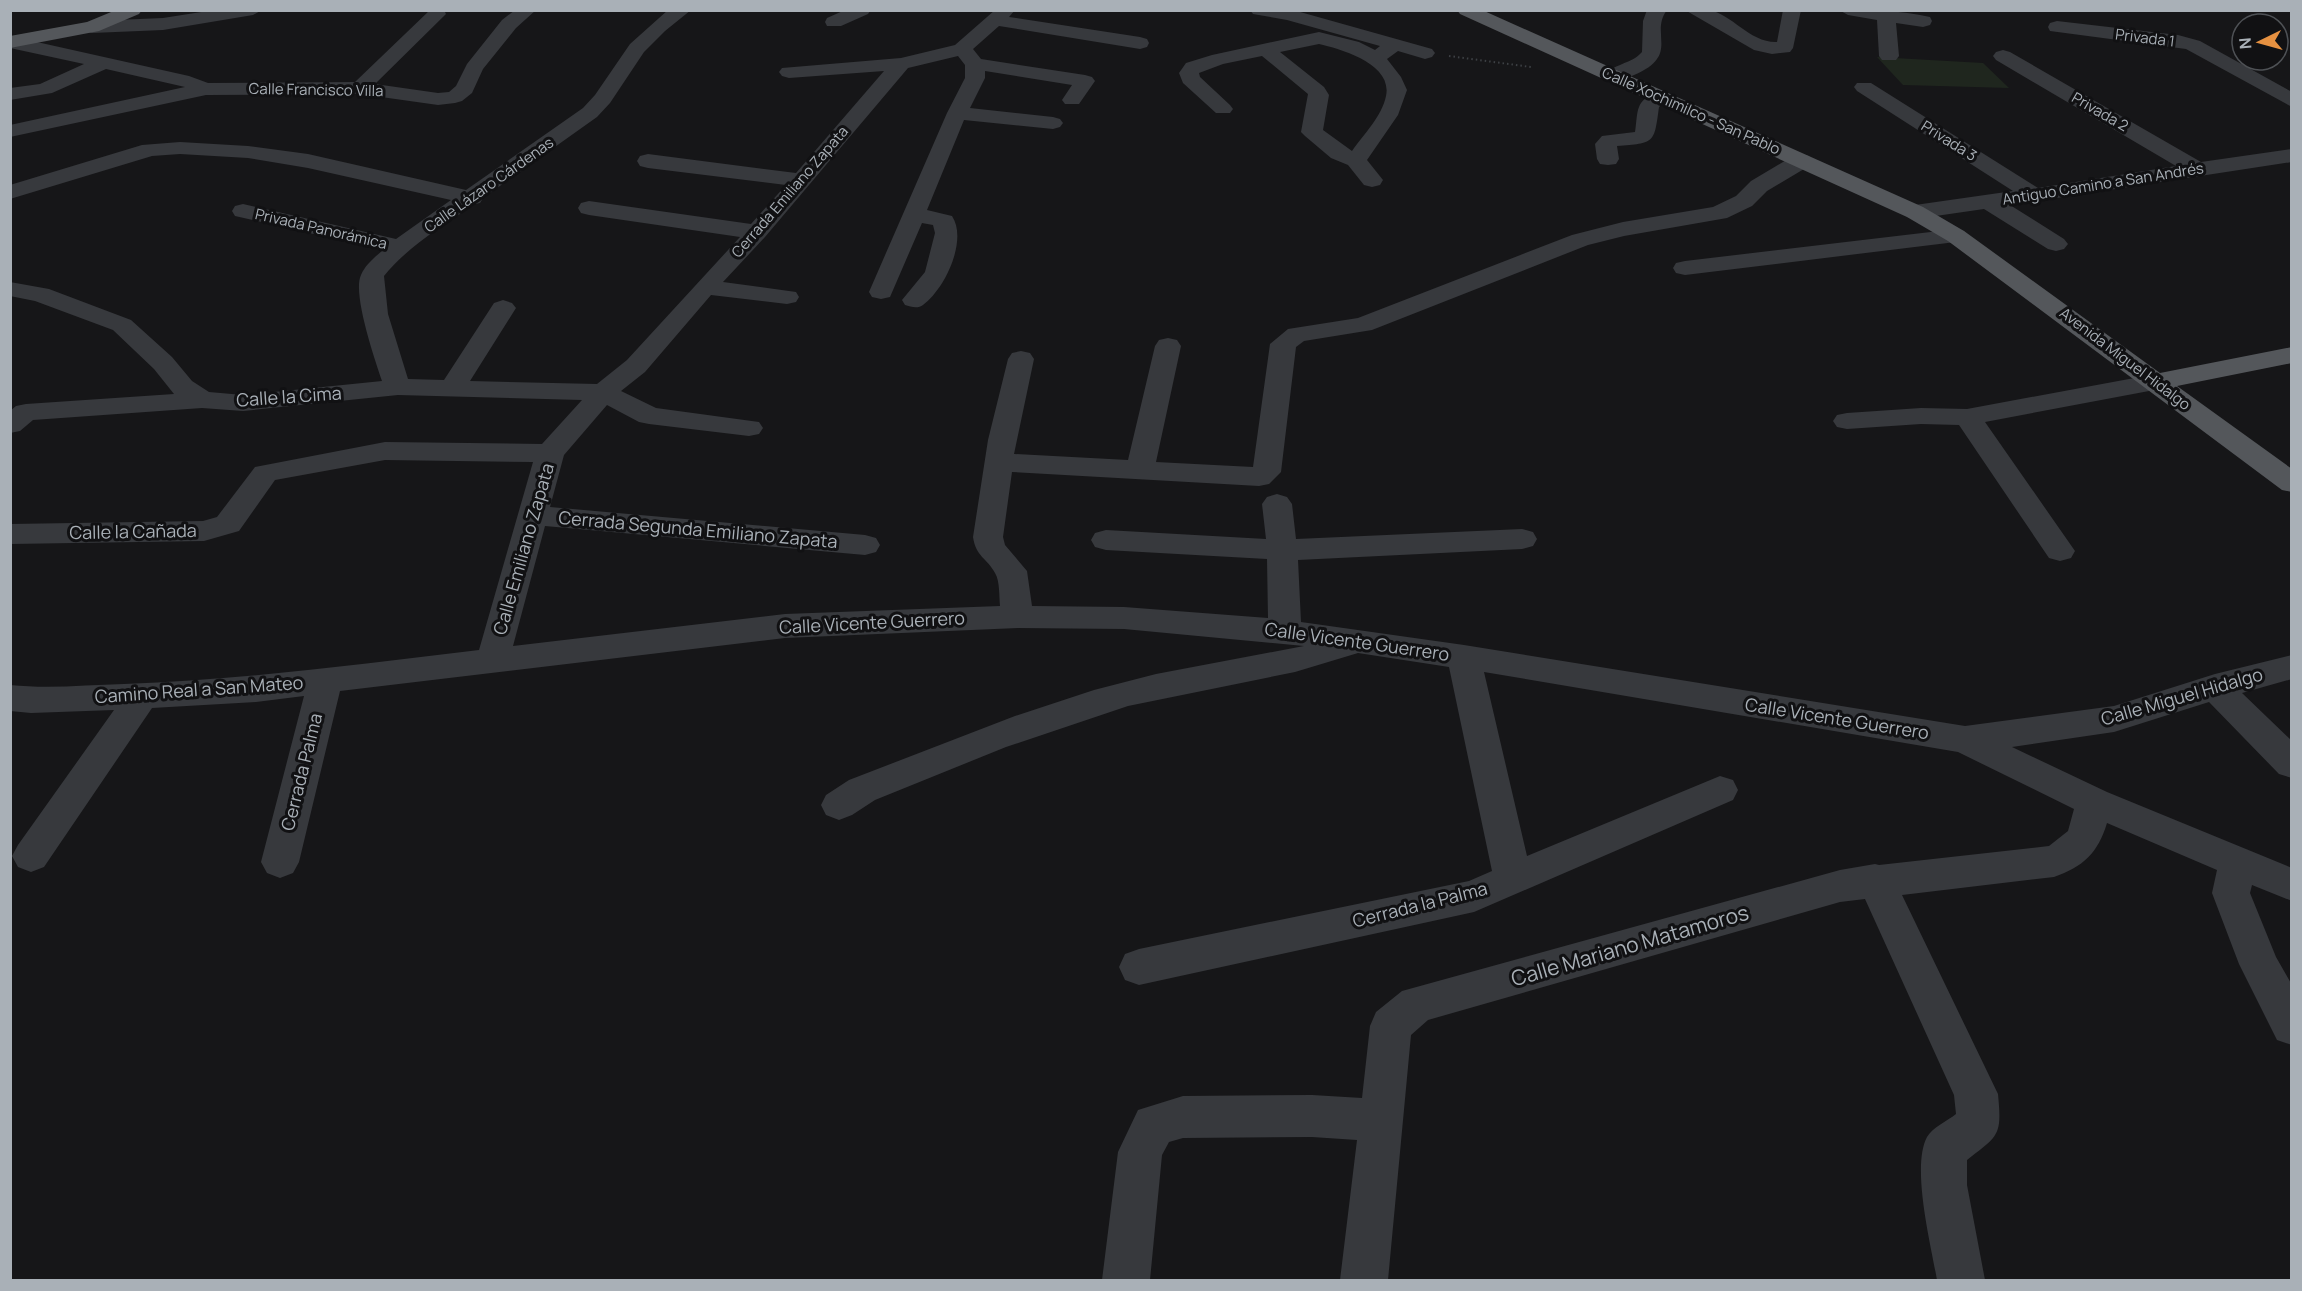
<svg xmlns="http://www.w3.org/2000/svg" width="2302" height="1291" font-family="Manrope,sans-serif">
<rect width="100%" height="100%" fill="#161618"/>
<path fill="#1f261e" d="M1877,57L1983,63L2009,88L1903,85Z"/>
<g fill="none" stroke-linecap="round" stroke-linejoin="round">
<path stroke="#3d4044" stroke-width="2" stroke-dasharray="1.5 3" stroke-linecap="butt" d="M1449,56L1531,67"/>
<path fill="#37393d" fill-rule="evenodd" d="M214,10H262L253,15L163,30L92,33L85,31L83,27L85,23L92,21L163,18Z
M430,10H444L446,14L375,84L438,93L449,92L456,86L467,64L502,20L515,10H536L516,28L483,69L472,93L462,101L455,103L438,105L360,94L206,95L10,137V125L185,87L106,69L52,93L10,100V88L40,84L84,64L10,48V36L189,76L208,83L355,82Z
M668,10H691L665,31L644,52L610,103L597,117L483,198L480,203L475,204C444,225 407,247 384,276L388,314L408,379L444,380L494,303L503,300L512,303L516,308L470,381L597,384L627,360L740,237L589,215L581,213L578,208L581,203L589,201L751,224L786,185L648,168L640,166L637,161L640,156L648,154L796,173L884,71L789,78L782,76L779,72L782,68L901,58L955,45L995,10H1015L1009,17L1140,37L1147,39L1149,43L1147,47L1140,49L999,26L973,49L981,59L1085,75L1092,77L1095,81L1079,104H1065L1062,100L1072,85L985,71V78L970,108L1053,117L1060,119L1063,123L1060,127L1053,129L964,120L927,210L952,216C968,240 945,289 923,305C918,309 911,307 905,305L902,300L925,272L935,233L933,225L922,223L890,297L881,299L872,297L869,292L947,113L965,78V65L958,56L908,68L765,237L723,282L796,292L799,297L796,302L787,304L711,295L645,372L621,391L656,408L759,422L763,428L759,434L749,436L649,424L639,422L607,405L564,455L550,507L865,535L876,538L880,545L876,552L865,555L545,526L513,646L785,614L1000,606C999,597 1000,581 995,573C987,558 976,557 973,537L988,440L1008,359L1012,353L1021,351L1030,353L1034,359L1014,454L1128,460L1155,346L1159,340L1168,338L1177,340L1181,346L1156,462L1253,467L1270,344L1288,329L1358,318L1572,235L1623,222L1713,207L1736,196L1751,181L1793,156L1801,154L1809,156L1812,161L1809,166L1767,191L1752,206L1727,218L1624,236L1588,245L1372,330L1304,341L1296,347L1281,472L1269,484L1259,486L1012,472L1003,537L1005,545L1027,571L1032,606L1124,607L1268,618L1267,559L1106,550L1095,547L1091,540L1095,533L1106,530L1266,539L1262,504L1267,497L1277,494L1287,497L1292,504L1296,539L1522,529L1533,532L1537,539L1533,546L1522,549L1298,560L1301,622L1464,645L1965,726L2114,706L2215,674L2292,655V679L2242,693L2292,741V778L2279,774L2209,702L2114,732L2012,747L2107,792L2292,868V901L2252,885L2250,893L2276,957L2292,985V1045L2277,1040L2239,964L2212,893L2217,870L2107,823C2098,853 2083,867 2054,877L1902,895L1998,1094C2002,1136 1999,1135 1967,1160V1185L1985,1280H1937C1931,1245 1911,1167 1927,1137C1932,1128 1947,1121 1956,1114L1954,1095L1865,899L1840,902L1428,1020L1411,1035L1388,1280H1340L1357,1140L1312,1137L1183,1138L1169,1142L1162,1155L1150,1280H1102L1118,1152L1138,1110L1183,1096L1312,1095L1362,1098L1370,1026L1376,1012L1402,991L1840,870L1875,864L1879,865L2049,846L2068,831L2074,809L1958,752L1484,672L1527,856L1720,776L1733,780L1738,790L1733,800L1474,912L1139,985L1125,980L1119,967L1125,954L1139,949L1469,881L1492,871L1449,667L1358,653L1295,672L1128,706L1006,747L875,800L852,815L839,820L826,815L821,805L826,795L849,780L1015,716L1094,690L1156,674L1304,646L1124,629L1018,628L785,638L340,691L299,862L293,873L280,878L267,873L261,862L304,696L256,702L152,708L44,867L31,872L18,867L12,856L18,845L114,710L31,713L10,711V685C48,689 87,685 124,684C243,680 361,664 479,650L533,462L385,460L275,480L239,531L204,541L10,544V524L203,521L217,517L255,467L385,442L542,444L582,400L398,395L243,411L202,408L33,420L20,431L10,433V411L16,406L26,404L174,394L154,369L113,330L35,301L10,296V282L49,289L131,320L172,357L192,381L209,392L243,395L382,381C375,360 352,293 361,275C365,265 375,257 383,250L235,216L232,211L235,206L243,204L396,239L451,200L308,168L248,158L180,154L152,156L10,199V185L142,145L180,142L248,146L308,154L466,190L583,108L595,95L630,44Z
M845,10H871L868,14L841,26H827L825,22L827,18Z
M1250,10H1293L1432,49L1435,53L1432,57L1425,59L1398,51L1387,59L1401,77L1407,90L1398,115L1367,160L1383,180L1380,185L1372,187L1364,185L1348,165L1331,158L1305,136L1301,132L1308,94L1262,56L1223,64L1199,73L1200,77L1230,105L1233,109L1230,113H1216L1183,83L1179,73L1186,63L1212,55L1319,32L1359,42L1375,50L1380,46L1287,20L1253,14ZM1319,44C1341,49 1393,64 1386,96C1382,116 1364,134 1352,151L1323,130L1329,95L1324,87L1280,52Z
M1647,10H1667C1649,34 1681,55 1634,75C1624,79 1617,83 1607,80L1604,76C1612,64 1632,64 1642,52L1643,21Z
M1685,10C1693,10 1702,9 1709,10C1732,14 1750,43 1777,42L1783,10H1801L1793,48L1790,52L1772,54L1754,50Z
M1839,10C1870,10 1900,10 1930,17L1932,21L1930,25L1923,27L1896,23L1899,56L1896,60H1882L1879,56L1877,20L1848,15Z
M2057,21L2178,35L2200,41L2292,92V107L2186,49L2050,31L2048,27L2050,23Z
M2003,50L2010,52L2201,162L2292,149V162L2010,205L2064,239L2068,244L2064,249L2056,251L2048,249L1984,209L1915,219L1907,217L1904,212L1907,207L1915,205L2013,191L1857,91L1854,87L1857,83H1871L2038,188L2176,166L1996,60L1993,56L1996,52Z
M1658,93L1665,95L1668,99L1659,107C1654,144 1655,143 1617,146L1619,159L1616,164L1608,165L1600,164L1597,159L1595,144L1602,136L1635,132C1638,111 1635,99 1658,93Z
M1956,229L1964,231L1968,236L1964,241L1685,275L1676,273L1673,268L1676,263L1685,261Z
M2156,374L2165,376L2169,382L2165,388L1985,422L2075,551L2071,558L2060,561L2049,558L1959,425L1921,424L1847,429L1837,427L1833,421L1837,415L1847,413L1921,408L1967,409Z"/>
<path fill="#54575b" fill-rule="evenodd" d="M116,10H142L139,14L99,31L10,48V36L87,22Z
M1457,10H1482L1923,207L1964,231L2160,373L2292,347V363L2177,386L2292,469V492L2282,490L1948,241L1907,217L1460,14Z"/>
</g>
<g text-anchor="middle" stroke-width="6" stroke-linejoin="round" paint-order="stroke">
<g font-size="15" fill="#a9b0b7" stroke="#111113">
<text transform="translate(2145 38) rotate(7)" y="5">Privada 1</text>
<text transform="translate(316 90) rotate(1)" y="5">Calle Francisco Villa</text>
<text transform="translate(1691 111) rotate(24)" y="5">Calle Xochimilco - San Pablo</text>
<text transform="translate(2100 112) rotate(30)" y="5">Privada 2</text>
<text transform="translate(1949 141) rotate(32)" y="5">Privada 3</text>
<text transform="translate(2103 184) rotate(-9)" y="5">Antiguo Camino a San Andrés</text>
<text transform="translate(489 185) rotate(-35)" y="5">Calle Lázaro Cárdenas</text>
<text transform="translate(790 192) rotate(-49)" y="5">Cerrada Emiliano Zapata</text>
<text transform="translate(321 229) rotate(13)" y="5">Privada Panorámica</text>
<text transform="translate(2125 359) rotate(37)" y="5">Avenida Miguel Hidalgo</text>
</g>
<g font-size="18" fill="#a9b0b7" stroke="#111113">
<text transform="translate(289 397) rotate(-4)" y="6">Calle la Cima</text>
<text transform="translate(698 530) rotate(5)" y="6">Cerrada Segunda Emiliano Zapata</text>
<text transform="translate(133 532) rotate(-1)" y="6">Calle la Cañada</text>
<text transform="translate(524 549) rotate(-74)" y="6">Calle Emiliano Zapata</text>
<text transform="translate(872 623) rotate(-3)" y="6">Calle Vicente Guerrero</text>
<text transform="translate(1357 642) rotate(8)" y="6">Calle Vicente Guerrero</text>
<text transform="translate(199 690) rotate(-4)" y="6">Camino Real a San Mateo</text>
<text transform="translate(2182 697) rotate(-16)" y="6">Calle Miguel Hidalgo</text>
<text transform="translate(1837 719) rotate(9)" y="6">Calle Vicente Guerrero</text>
<text transform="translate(302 772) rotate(-76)" y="6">Cerrada Palma</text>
<text transform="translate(1420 905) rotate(-14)" y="6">Cerrada la Palma</text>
</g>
<g font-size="21" fill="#a9b0b7" stroke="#111113">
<text transform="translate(1630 946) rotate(-16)" y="7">Calle Mariano Matamoros</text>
</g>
</g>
<rect width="2302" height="1291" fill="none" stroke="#a9b0b7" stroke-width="24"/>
<g transform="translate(2260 42) rotate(265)"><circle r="28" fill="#111113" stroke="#4e5155" stroke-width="1.5"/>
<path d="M0-4.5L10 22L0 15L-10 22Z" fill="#e69141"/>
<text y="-9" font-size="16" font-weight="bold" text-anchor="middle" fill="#a9b0b7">N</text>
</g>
</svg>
